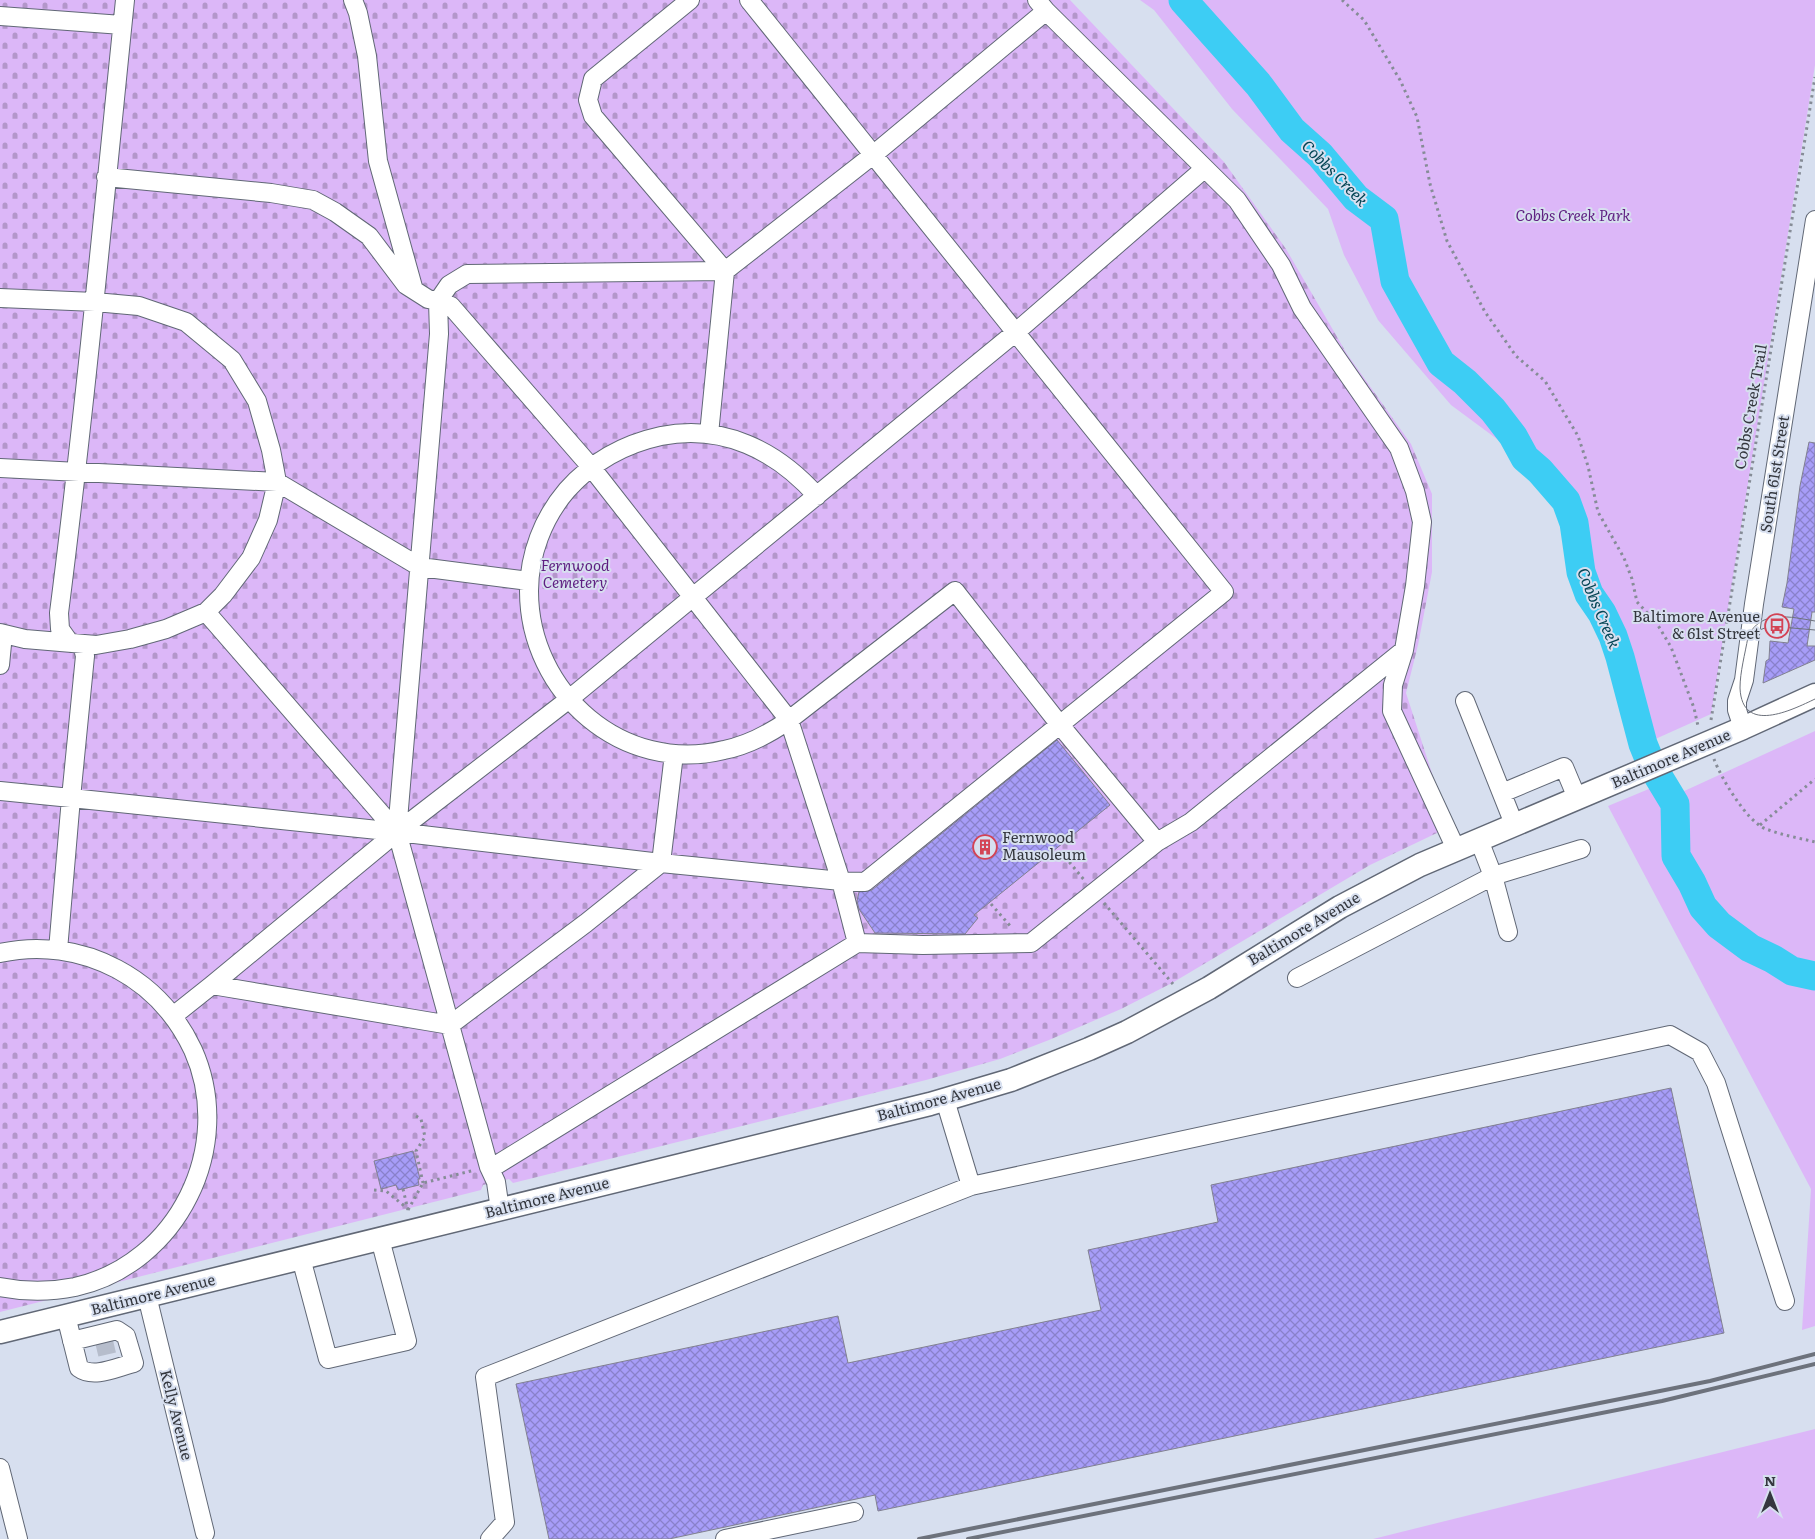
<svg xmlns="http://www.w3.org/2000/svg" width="1815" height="1539" font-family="Literata,serif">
<defs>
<pattern id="cemetery-stones" width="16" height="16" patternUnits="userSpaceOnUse" patternTransform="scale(1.25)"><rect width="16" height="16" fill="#dcb7f8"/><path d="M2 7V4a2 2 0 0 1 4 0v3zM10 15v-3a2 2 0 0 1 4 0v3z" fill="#b396ca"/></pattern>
<pattern id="building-cross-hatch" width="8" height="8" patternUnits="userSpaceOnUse" patternTransform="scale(1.25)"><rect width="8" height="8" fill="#a79df8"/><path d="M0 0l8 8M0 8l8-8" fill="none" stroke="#8981ca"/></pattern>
</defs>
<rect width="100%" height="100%" fill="#d7dfef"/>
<path fill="url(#cemetery-stones)" d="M0,0H1070L1224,162L1286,249L1347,354L1411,444L1432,494V572L1418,645L1406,693L1441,801V831L1370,865L1172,983L1121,1009L1049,1040L1000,1059L926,1080L513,1183L509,1179L483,1185L481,1190L0,1312Z"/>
<path fill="#dcb7f8" d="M1140,0H1815V65L1711,714L1642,745L1620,657L1613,636L1602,613L1589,594L1581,572L1574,523L1566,501L1540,471L1451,405L1378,320L1344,255L1328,209L1232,109L1154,10Z
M1815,731V1326L1802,1330L1811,1189L1608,806L1656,786L1662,794L1669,798Z
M1815,1429V1539H1373L1811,1430Z"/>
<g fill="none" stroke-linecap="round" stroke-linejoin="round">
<path stroke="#3dcdf4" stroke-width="29" d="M1183,0L1258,84L1292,130L1320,155L1356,198L1384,219L1395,281L1441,363L1465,382L1493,410L1513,436L1525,458L1540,471L1566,501L1574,523L1581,572L1589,594L1602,613L1613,636L1620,657L1643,744L1652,766L1675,804L1676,856L1692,883L1703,907L1719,925L1750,948L1773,959L1792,971L1815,976"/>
</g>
<path fill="url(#building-cross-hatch)" stroke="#818090" d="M1809,442L1815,443V612H1812L1807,646H1815V660L1763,683L1766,661L1769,659L1770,641L1788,643L1794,609L1782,607L1787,583L1800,486Z
M1057,740L1110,805L974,915L978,918L965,934L875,933L859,909L857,901L859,892L872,890Z
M1671,1088L1724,1333L878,1511L875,1495L669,1539H549L516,1384L838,1316L848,1363L1101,1310L1088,1250L1218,1222L1211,1185Z
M413,1151L420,1179H418L419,1185L398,1190L396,1185L381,1189L374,1161Z"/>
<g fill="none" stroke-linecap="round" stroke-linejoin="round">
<path stroke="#b6bdcc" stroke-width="18" stroke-dasharray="18 9" stroke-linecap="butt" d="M103,1337L108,1358"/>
<g stroke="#616876" stroke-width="20">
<path id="minor" d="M353,0L358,13L367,56L378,161L413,287
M690,0L593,79L588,100L593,116L725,271L467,274L449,285L438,301L451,306L591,467L789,720C769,734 749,745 724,750C623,775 529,693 529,591C529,555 543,518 567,490C592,462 624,444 661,436C723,424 776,450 817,496
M749,0L1224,592L865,882L841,881L789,720L955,591L1060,725L1157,842L1031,943L923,945L857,943
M1037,0L1046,11L1237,200L1281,265L1302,308L1399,448L1415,491L1422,522L1415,586L1404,650L1393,685L1392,711L1456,849
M0,16L122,25
M106,177L271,193L313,200L335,212L369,236L406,285L428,299L438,301L439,334L397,832L489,1167L496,1182L500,1210
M0,298L95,302L139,306L186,322L232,360L257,401L271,450L277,482L268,520L251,558L223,595L206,612L166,629L130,639L96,645L25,639L0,633
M709,434L725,271L873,155L1046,11
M0,468L277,482L420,567L529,581
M206,612L397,832
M70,643L60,629L59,613C85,409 104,205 125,0
M82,644L85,656L71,798L397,832L661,863L841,881L857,943L490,1169
M0,665L3,634
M1465,701L1514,824
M1743,728L1737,710V701L1744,680L1754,604L1815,220
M0,791L71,798L58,950
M1502,793L1564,767L1577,798
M1479,840L1493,876L1581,849
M1157,842L1191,822L1404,650
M0,953C40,944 81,950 117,969C151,987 177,1016 193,1050C236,1146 178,1264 75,1287C50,1292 25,1292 0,1287
M1297,978L1493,876L1508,932
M212,985L450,1025L586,923L661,863L674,754
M173,1016L212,985L397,832L568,700L693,597L1016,332L1204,169
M945,1100L971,1186L1670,1035L1700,1052L1716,1083L1785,1301
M301,1258L328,1359L407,1341L380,1239
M147,1296L205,1533
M66,1316L79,1368C94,1379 117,1367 134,1363L126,1336L117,1330L72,1341
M0,1468L18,1539
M490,1539L505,1522L485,1377L971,1186
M725,1539L854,1512"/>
</g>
<g stroke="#616876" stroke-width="25">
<path id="major" d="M0,1332L930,1104L1011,1080L1089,1049L1127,1032L1209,988L1340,907L1420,865L1743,728L1815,695"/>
</g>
<path stroke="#868c97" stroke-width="3" stroke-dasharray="2.5 4" stroke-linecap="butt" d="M1342,0L1364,20L1400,80L1417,117L1430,184L1447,241L1485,312L1516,356L1545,381L1578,436L1588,466L1598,512L1624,558L1632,579L1637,602L1656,622L1671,647L1694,708L1698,726
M1711,720L1815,77
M1714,759C1721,778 1747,822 1766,829C1782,835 1799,838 1815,842
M1760,825L1815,779
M1061,852L1085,881
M1104,903L1173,984
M991,904L1012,928
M416,1116L421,1119L425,1137L416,1151L423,1183
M403,1189L408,1210
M374,1190L386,1191L408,1209
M408,1210L423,1183L475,1170"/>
<use href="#minor" stroke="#fff" stroke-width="18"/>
<use href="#major" stroke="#fff" stroke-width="22"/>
<path stroke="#6d727c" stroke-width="1" d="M1815,621C1791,617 1760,609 1748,637C1745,654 1740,672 1740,688C1742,735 1792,710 1815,699
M1757,631L1770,626L1815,630"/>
<path stroke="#6d727c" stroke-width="4" d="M919,1539L1660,1391L1710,1381L1815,1354
M968,1539L1662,1401L1815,1364"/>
</g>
<defs>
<g id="bus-ring" transform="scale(1.25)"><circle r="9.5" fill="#d7dfef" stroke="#d34355" stroke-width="1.5"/><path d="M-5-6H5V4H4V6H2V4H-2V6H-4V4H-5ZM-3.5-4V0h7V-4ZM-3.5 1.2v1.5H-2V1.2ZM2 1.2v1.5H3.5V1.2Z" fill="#d34355"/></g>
<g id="building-ring" transform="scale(1.25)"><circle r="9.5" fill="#d7dfef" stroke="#d34355" stroke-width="1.5"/><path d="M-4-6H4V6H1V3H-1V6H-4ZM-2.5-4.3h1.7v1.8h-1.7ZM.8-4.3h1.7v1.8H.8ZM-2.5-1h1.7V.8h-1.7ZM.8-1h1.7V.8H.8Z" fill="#d34355"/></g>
</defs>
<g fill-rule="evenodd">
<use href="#bus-ring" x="1777" y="626"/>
<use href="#building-ring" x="985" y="847"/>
</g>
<g text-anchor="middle" stroke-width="4" stroke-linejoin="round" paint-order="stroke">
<g font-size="15" font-style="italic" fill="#5e1e81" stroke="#d7dfef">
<text x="1573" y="221">Cobbs Creek Park</text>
<text x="575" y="571">Fernwood<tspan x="575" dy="17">Cemetery</tspan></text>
</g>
<g font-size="15" fill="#34373e" stroke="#d7dfef">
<text transform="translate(1751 407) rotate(-80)" y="5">Cobbs Creek Trail</text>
<text transform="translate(1775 474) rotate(-81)" y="5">South 61st Street</text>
<text transform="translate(1671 759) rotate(-23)" y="5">Baltimore Avenue</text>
<text transform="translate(1304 929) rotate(-31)" y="5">Baltimore Avenue</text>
<text transform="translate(939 1100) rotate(-15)" y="5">Baltimore Avenue</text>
<text transform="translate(547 1198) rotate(-14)" y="5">Baltimore Avenue</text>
<text transform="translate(153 1295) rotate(-14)" y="5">Baltimore Avenue</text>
<text transform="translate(176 1415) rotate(76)" y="5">Kelly Avenue</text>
</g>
<g font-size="15" fill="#34373e" stroke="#d7dfef" text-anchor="end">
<text x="1760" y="622">Baltimore Avenue<tspan x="1760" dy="17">&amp; 61st Street</tspan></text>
<text x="1002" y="843" text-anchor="start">Fernwood<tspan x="1002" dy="17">Mausoleum</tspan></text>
</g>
<g font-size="16" font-style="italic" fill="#034454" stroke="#d7dfef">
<text transform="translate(1335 173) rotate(45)" y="6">Cobbs Creek</text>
<text transform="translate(1599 608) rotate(67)" y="6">Cobbs Creek</text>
</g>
</g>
<g transform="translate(1770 1494)" stroke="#d7dfef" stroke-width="4" paint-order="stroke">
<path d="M0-4L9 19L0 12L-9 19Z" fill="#34373e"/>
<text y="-8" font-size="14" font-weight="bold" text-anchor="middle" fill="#34373e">N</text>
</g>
</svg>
